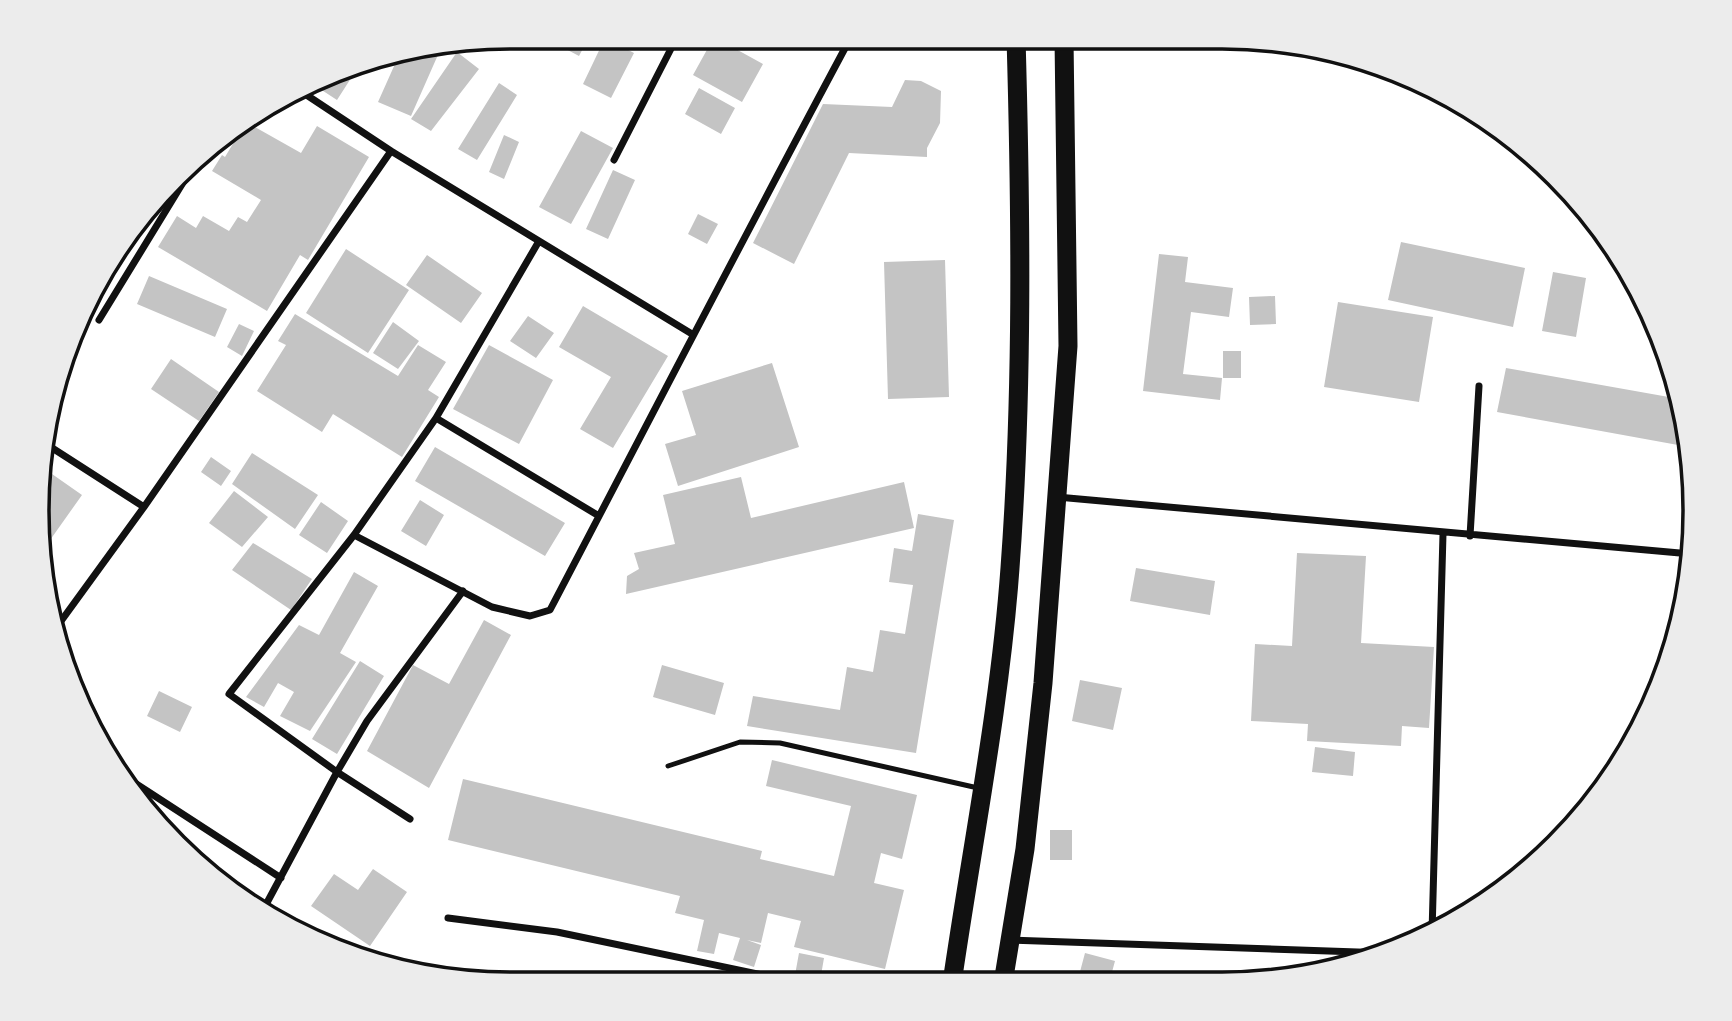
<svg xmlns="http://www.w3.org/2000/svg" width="1732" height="1021" font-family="'Roboto Condensed',sans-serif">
<rect width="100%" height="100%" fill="#fff"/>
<path fill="#c4c4c4" d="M543,37H589L579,56Z
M714,37L763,64L742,102L693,75Z
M605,38L634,53L611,98L583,84Z
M441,48L411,116L378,102L399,55Z
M457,52L479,69L431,131L411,119Z
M362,61L337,100L314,85L359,62Z
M905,80L921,81L941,91L940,123L927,148V157L849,153L794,264L753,243L823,104L892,107Z
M499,83L517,95L477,160L458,149Z
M699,88L735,108L721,134L685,114Z
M246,122L301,153L317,126L369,157L308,260L300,255L267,311L158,247L177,216L196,228L203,216L229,231L238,217L247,222L261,200L212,171L222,155L225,157Z
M581,131L613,148L571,224L539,207Z
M504,135L519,142L504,179L489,172Z
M613,170L635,180L608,239L586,229Z
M698,214L718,224L707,244L688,234Z
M128,235L110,267L108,266L117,247Z
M1401,242L1525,268L1513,327L1388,300Z
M346,249L409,290L368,353L306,313Z
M1159,254L1188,257L1185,282L1233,288L1229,317L1191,312L1183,374L1222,378L1220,400L1143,391Z
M427,255L482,293L461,323L406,285Z
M945,260L949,397L888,399L884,262Z
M1553,272L1586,278L1576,337L1542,331Z
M149,276L227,309L215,337L137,304Z
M1275,296L1276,324L1250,325L1249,297Z
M1338,302L1433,317L1419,402L1324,387Z
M583,306L668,356L613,448L580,429L611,377L559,347Z
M295,314L398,376L418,345L446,362L428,390L439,397L402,457L333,414L322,432L257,391L286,345L278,341Z
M528,316L554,333L536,358L510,341Z
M393,322L419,341L398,369L373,353Z
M239,324L254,331L242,356L227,347Z
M489,345L553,380L519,444L453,409Z
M1223,351H1241V378H1223Z
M171,359L219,392L199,421L151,389Z
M772,363L799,447L678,486L665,444L696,435L682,391Z
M1506,368L1680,399L1689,447L1497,412Z
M435,447L565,523L545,556L415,481Z
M252,453L318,495L295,529L232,484Z
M211,457L231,471L221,486L201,472Z
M42,467L82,495L43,550L37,511Z
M741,477L751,518L904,482L914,528L626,594L627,576L639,569L634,553L675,544L663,495Z
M234,491L268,517L242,547L209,523Z
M420,500L444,515L426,546L401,531Z
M321,502L348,521L327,553L299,535Z
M918,514L954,520L916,753L747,726L753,696L840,710L847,667L873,672L880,630L905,634L913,585L889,582L894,548L912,551Z
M253,543L312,579L291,610L232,570Z
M1297,553L1366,556L1361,643L1434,647L1429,728L1402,726L1401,746L1307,741L1308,724L1251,721L1255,644L1292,646Z
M1136,568L1215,581L1210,615L1130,601Z
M354,572L378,586L340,653L356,662L310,731L280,716L294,692L278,683L264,707L246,697L299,625L319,635Z
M484,620L511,635L429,788L367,751L413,665L449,684Z
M360,661L384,676L337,754L312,739Z
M662,665L724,683L715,715L653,697Z
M1080,680L1122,688L1113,730L1072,721Z
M159,691L192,707L180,732L147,716Z
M1315,747L1355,752L1353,776L1312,772Z
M772,760L917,795L902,859L881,853L874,883L904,890L885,969L794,947L801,921L768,913L761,943L747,940L761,945L754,967L733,960L740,938L719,933L714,954L697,951L704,920L675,913L680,896L448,840L463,779L762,851L760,859L834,876L851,806L766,786Z
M1050,830H1072V860H1050Z
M373,869L407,892L370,946L311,906L334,874L358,890Z
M799,953L824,958L820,981L795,975Z
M1085,953L1115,961L1109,983H1077Z"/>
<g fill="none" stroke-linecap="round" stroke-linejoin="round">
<path stroke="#111" stroke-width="5" d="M668,766L740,742L780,743L978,788"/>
<path stroke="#111" stroke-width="7" d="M1243,38L1296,46
M302,92L391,151L692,334
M614,160L677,37
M99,320L195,163
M436,418L599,516
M46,444L144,507
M1057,497L1691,554
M354,535L492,607L530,616L550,610C650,419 749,227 851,37
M1470,536L1479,386
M56,628L144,507L391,151
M121,774L281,878
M410,819L337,772L367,721L463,591
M262,912L337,772L229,694L354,535L436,418L539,241
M448,918L557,932L801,983
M1432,933L1443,534
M1011,940L1387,953"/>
<path stroke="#111" stroke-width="19" d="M952,983C972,845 1000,707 1010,568C1023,392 1021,214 1016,37
M1003,983L1025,849L1043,683L1068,346L1064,38"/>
</g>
<path d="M0 0H1732V1021H0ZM510 49H1222A461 461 0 0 1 1683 510V511A461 461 0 0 1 1222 972H510A461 461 0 0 1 49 511V510A461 461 0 0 1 510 49Z" fill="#ececec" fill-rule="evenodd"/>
<path fill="none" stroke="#111" stroke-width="3.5" d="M510 49H1222A461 461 0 0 1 1683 510V511A461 461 0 0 1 1222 972H510A461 461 0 0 1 49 511V510A461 461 0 0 1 510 49Z"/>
</svg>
